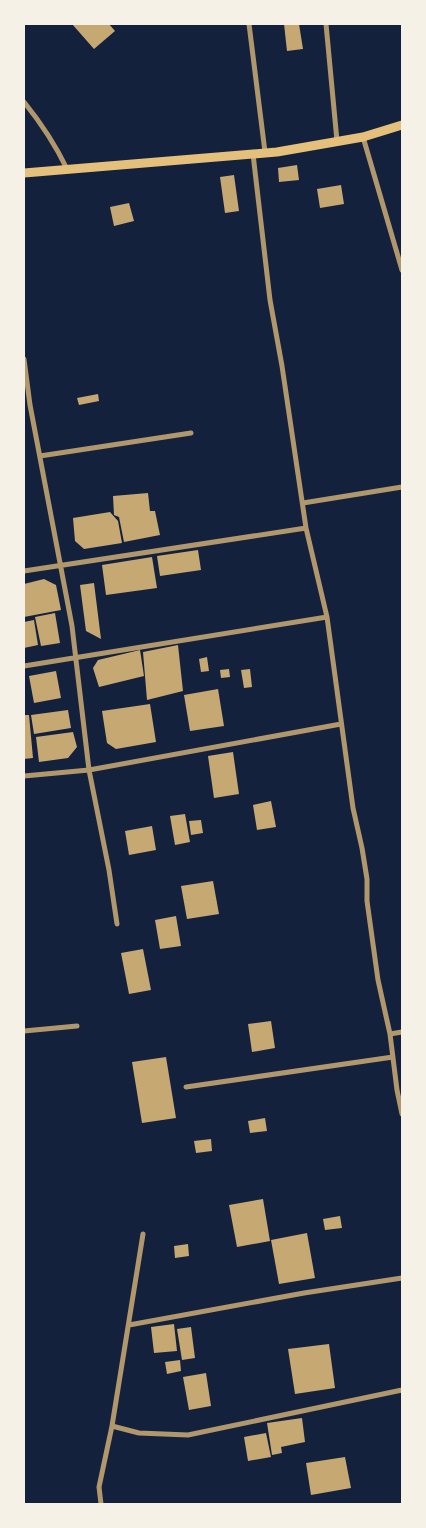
<svg xmlns="http://www.w3.org/2000/svg" width="426" height="1528" font-family="'Archivo Narrow',sans-serif">
<rect width="100%" height="100%" fill="#14213d"/>
<path fill="#c6a872" d="M72,24H109L115,31L94,49Z
M284,24H299L303,49L287,51Z
M297,165L299,180L279,182L278,168Z
M234,175L239,211L225,213L220,177Z
M341,185L344,204L320,208L317,189Z
M129,203L134,221L114,226L110,207Z
M98,394L99,401L79,405L77,398Z
M148,493L150,511H155L160,535L124,542L119,517L114,515L113,496Z
M110,512L118,521L122,543L84,549L75,541L73,518Z
M198,550L201,570L160,576L157,556Z
M152,557L157,588L106,595L102,565Z
M44,579L56,585L61,610L24,617V584Z
M94,583L101,639L86,631L80,585Z
M55,613L60,643L41,646L35,617Z
M34,620L38,645L24,648V622Z
M178,645L183,691L147,700L143,652Z
M140,650L144,676L99,687L93,668L98,660Z
M207,657L209,671L201,672L199,659Z
M229,669L230,677L221,678L220,670Z
M250,669L252,687L244,688L241,670Z
M56,671L61,698L34,703L29,676Z
M218,689L224,726L190,731L184,695Z
M150,704L156,742L116,749L107,743L102,711Z
M68,710L71,728L34,734L31,715Z
M24,715H29L33,758L24,759Z
M73,732L77,747L68,758L39,762L36,737Z
M233,752L239,794L214,798L208,756Z
M271,801L276,827L257,830L253,805Z
M185,814L190,842L175,845L170,816Z
M201,820L203,833L191,835L189,821Z
M152,826L156,850L129,855L125,831Z
M213,881L219,914L187,919L181,886Z
M176,916L181,946L160,949L155,920Z
M143,949L151,990L129,994L121,953Z
M271,1021L275,1048L252,1052L248,1024Z
M166,1057L176,1118L142,1123L132,1062Z
M265,1118L267,1131L250,1133L248,1121Z
M211,1139L212,1151L196,1153L194,1141Z
M263,1199L270,1241L237,1247L229,1205Z
M340,1216L342,1228L325,1230L323,1219Z
M307,1233L315,1278L279,1284L271,1240Z
M188,1244L189,1256L175,1258L174,1246Z
M174,1324L177,1351L154,1353L151,1327Z
M191,1327L195,1358L182,1360L177,1329Z
M329,1344L335,1388L295,1394L288,1349Z
M180,1360L181,1371L167,1374L165,1362Z
M206,1373L211,1406L189,1410L183,1377Z
M302,1418L305,1442L281,1447L282,1453L272,1455L267,1423Z
M266,1433L271,1457L248,1461L244,1437Z
M345,1457L351,1488L311,1495L306,1463Z"/>
<g fill="none" stroke-linecap="round" stroke-linejoin="round">
<path stroke="#b1986c" stroke-width="5" d="M249,24L265,152
M326,24L337,141
M24,102C41,123 55,144 67,169
M363,137L402,270
M253,154L270,300L282,366L306,528L327,617L353,808L362,848L367,879V901L378,980L390,1034L397,1090L402,1114
M24,359L30,405L72,626L89,770L109,870L117,924
M40,456L191,433
M303,503L402,487
M24,571L306,528
M24,666L327,617
M24,776L89,770L341,724
M24,1031L77,1026
M390,1034L402,1032
M186,1087L393,1057
M129,1325L304,1293L402,1278
M112,1426L139,1433L188,1435L402,1390
M101,1504L99,1487L112,1426L143,1234"/>
<path stroke="#e5c07b" stroke-width="9" d="M24,173L277,152L363,137L402,125"/>
</g>
<rect width="426" height="1528" fill="none" stroke="#f6f1e7" stroke-width="50"/>
</svg>
